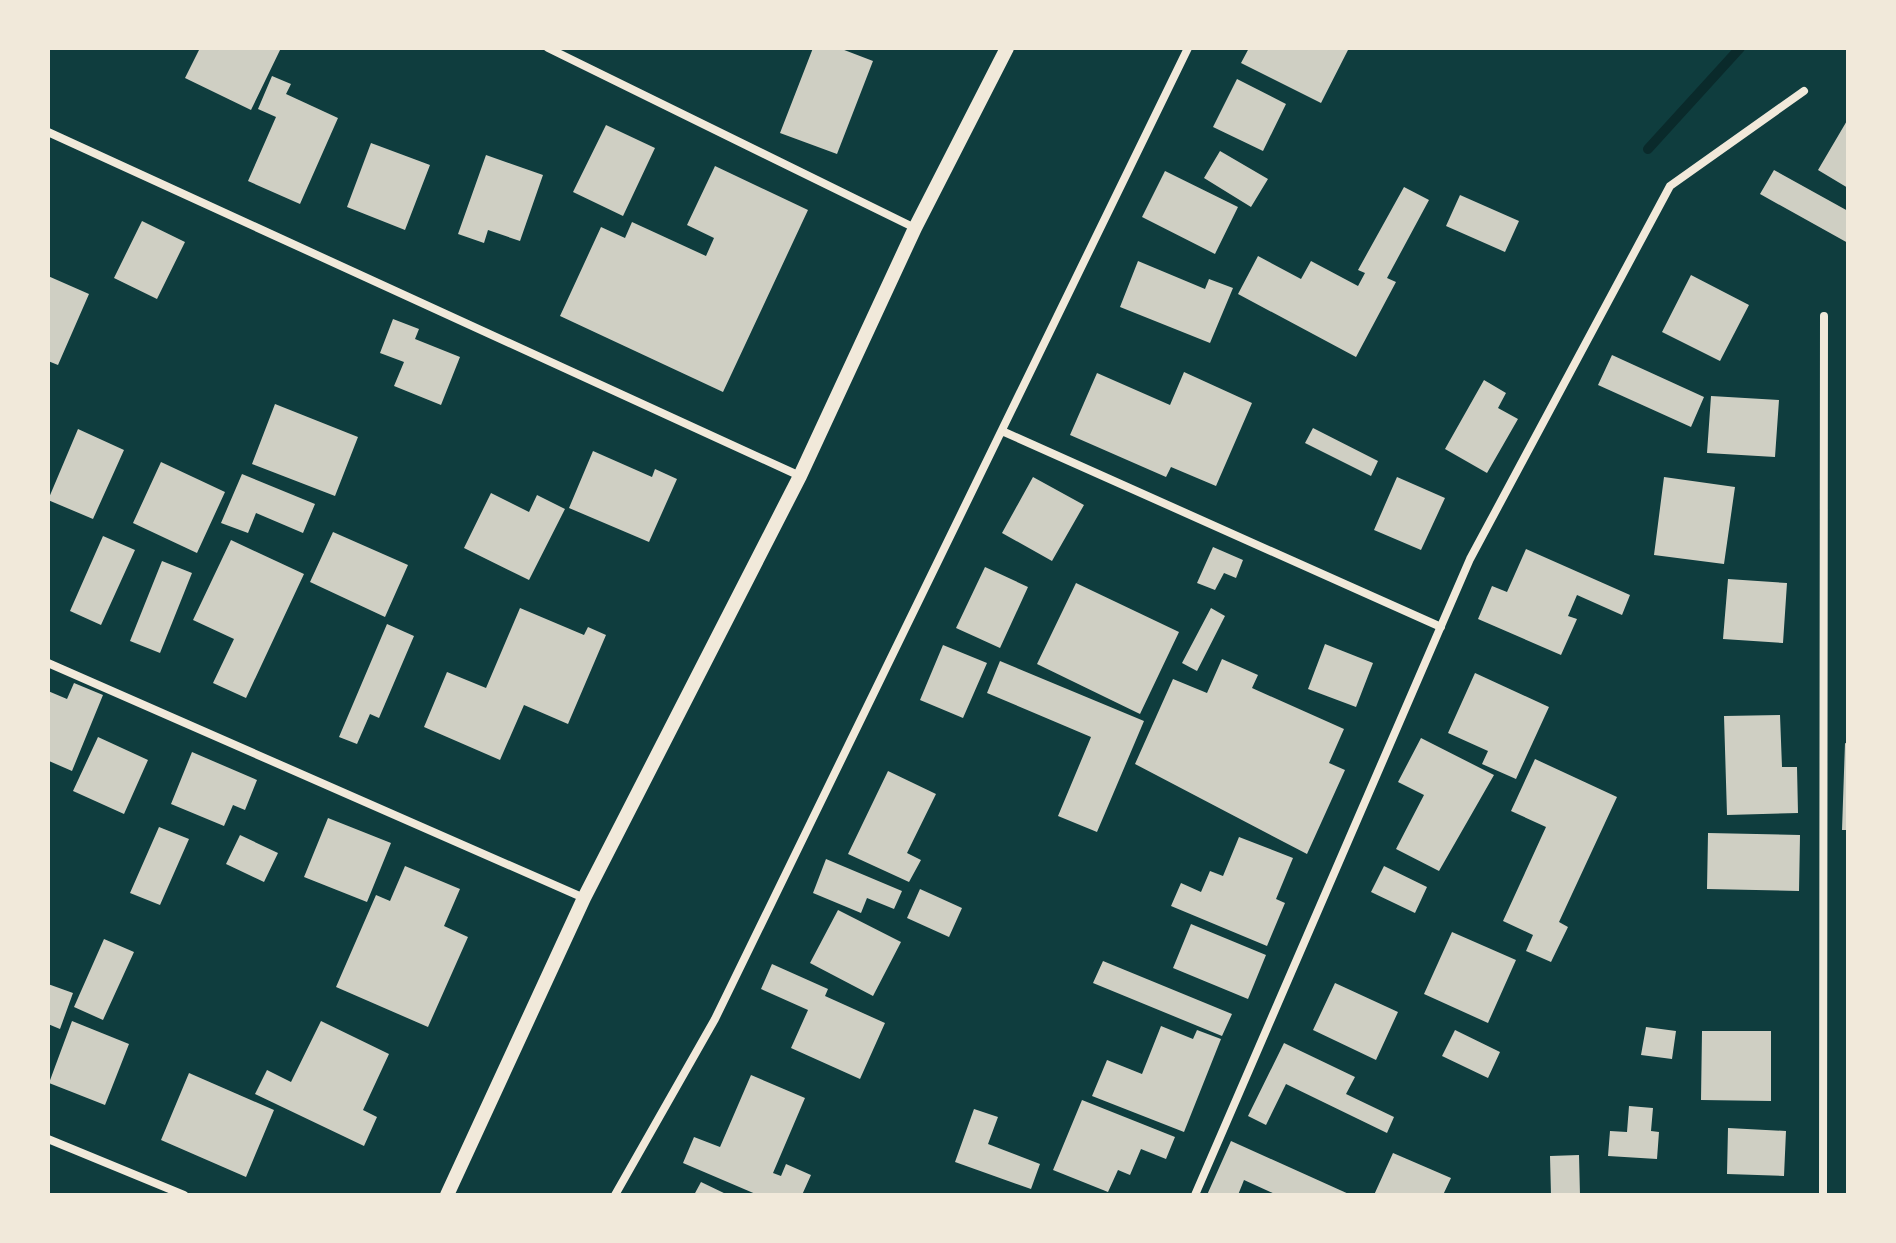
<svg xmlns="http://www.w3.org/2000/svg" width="1896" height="1243" font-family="'Alegreya Sans',sans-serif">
<rect width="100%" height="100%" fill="#0f3d3e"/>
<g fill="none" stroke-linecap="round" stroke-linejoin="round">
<path stroke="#0a2a2b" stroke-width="10" d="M1648,149L1740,48"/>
</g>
<path fill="#cfcfc3" d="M200,48H281L251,110L185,78Z
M813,48H839L873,61L837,154L780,133Z
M1249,48H1349L1321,103L1241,63Z
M272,76L291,84L286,94L338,118L300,204L248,181L276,117L258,109Z
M1237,79L1286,104L1263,151L1213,127Z
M1848,119V188L1818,170Z
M606,125L655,148L623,216L573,192Z
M371,143L430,165L405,230L347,207Z
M1220,151L1268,179L1251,207L1204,178Z
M486,155L543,175L520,241L488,230L484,243L458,234Z
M715,166L808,210L723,392L560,316L601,227L625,238L632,222L706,256L714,238L687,225Z
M1774,170L1848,211V243L1760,194Z
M1165,171L1238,207L1215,254L1142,217Z
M1404,187L1429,200L1387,278L1396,282L1356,357L1238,294L1258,256L1301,279L1311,261L1358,286L1365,273L1358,270Z
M1460,195L1519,221L1505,252L1446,226Z
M142,221L185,242L157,299L114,278Z
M1138,261L1205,289L1209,279L1233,288L1210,343L1120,307Z
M1691,275L1749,305L1720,361L1662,332Z
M48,276L89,294L58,365L48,361Z
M393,319L419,329L415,339L460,357L441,405L394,386L404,362L380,353Z
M1612,355L1704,397L1691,427L1598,385Z
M1184,372L1252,403L1216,486L1171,467L1166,477L1070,435L1097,373L1170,405Z
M1484,380L1506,393L1498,408L1518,419L1487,473L1445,449Z
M1711,396L1779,400L1775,457L1707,453Z
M275,404L358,437L335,496L252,464Z
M1313,428L1378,461L1371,476L1305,443Z
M78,429L124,450L93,519L48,500Z
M593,451L652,477L655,469L677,479L649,542L569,508Z
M161,462L225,492L197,553L133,523Z
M242,474L315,504L303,533L256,513L248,533L221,523Z
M1033,477L1084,505L1052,561L1002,533Z
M1397,477L1445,498L1421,550L1374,530Z
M1664,477L1735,487L1724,564L1654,555Z
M491,493L529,512L537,495L565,509L529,580L464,548Z
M333,532L408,565L385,617L310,582Z
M103,536L135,550L101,625L70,611Z
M231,540L304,574L246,698L213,683L234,639L193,620Z
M1213,547L1243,560L1236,578L1224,573L1215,590L1197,583Z
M1526,549L1630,595L1622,615L1577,595L1568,616L1577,619L1561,655L1478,619L1492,586L1507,592Z
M162,561L192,573L160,653L130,641Z
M985,567L1028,587L1000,648L956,628Z
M1728,579L1787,583L1783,643L1723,639Z
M1076,583L1179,632L1140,714L1037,664Z
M520,608L584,635L588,627L606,635L568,724L524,705L500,760L424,727L447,672L486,688Z
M1211,608L1225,616L1197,671L1182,663Z
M387,624L414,636L379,718L370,714L357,744L339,737Z
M1325,644L1373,663L1356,707L1308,689Z
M943,645L987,663L963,718L920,700Z
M1222,659L1258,675L1252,688L1344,729L1329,763L1345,770L1307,854L1135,764L1173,679L1207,693Z
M1000,661L1144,721L1097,832L1058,816L1091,737L987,693Z
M1475,673L1549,707L1516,779L1482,764L1488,751L1448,733Z
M74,683L103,695L72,771L49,761L48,691L67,699Z
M1780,715L1782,767H1797L1798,813L1727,815L1724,716Z
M98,737L148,760L124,814L73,791Z
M1421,738L1494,775L1439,871L1396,849L1424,795L1398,782Z
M1845,743L1848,744V830H1842Z
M192,752L257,780L245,810L233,805L224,826L171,804Z
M1535,759L1617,797L1559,922L1568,927L1551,962L1526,951L1533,935L1503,921L1546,827L1511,811Z
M888,771L936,794L907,853L921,860L909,882L848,854Z
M328,818L391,843L367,902L304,877Z
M159,827L189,839L160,905L130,893Z
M1708,833L1800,835L1799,891L1707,889Z
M240,835L278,853L264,882L226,864Z
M1239,837L1293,858L1276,899L1285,903L1267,946L1171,906L1181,883L1201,892L1210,871L1223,876Z
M826,859L902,891L894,909L867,898L861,913L813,893Z
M405,866L460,889L444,926L468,937L428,1027L336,987L376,895L390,901Z
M1384,866L1427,887L1415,913L1371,892Z
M920,889L962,908L949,937L907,918Z
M838,910L901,942L873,996L810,963Z
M1191,924L1266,955L1248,999L1173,968Z
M1452,932L1516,960L1488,1023L1424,994Z
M104,939L134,952L103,1020L74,1007Z
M1103,961L1232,1014L1222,1036L1093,983Z
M772,964L828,989L825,996L885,1023L860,1079L791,1048L808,1010L761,989Z
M1335,983L1398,1012L1376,1060L1313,1030Z
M48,984L73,993L60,1029L48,1024Z
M72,1021L129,1044L105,1105L49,1083Z
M321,1021L389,1054L363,1110L377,1117L364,1146L255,1094L267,1070L291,1082Z
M1161,1026L1193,1039L1197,1030L1221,1039L1184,1132L1092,1096L1107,1060L1142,1074Z
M1646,1027L1676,1031L1672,1059L1641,1055Z
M1455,1030L1500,1052L1488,1078L1442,1056Z
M1702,1031H1771V1101L1701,1100Z
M1284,1043L1355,1077L1346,1094L1394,1117L1387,1133L1286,1084L1266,1125L1248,1116Z
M189,1073L274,1110L246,1177L161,1140Z
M751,1075L805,1098L773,1173L781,1176L786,1164L811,1175L802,1195H758L683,1163L694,1137L720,1147Z
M1082,1100L1175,1137L1166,1159L1141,1149L1130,1175L1118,1170L1108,1192L1053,1170Z
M1629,1106L1653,1108L1651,1131L1659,1132L1657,1159L1608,1156L1610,1131L1627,1132Z
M974,1109L998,1117L988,1144L1040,1164L1031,1189L955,1162Z
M1728,1128L1786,1131L1784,1176L1727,1174Z
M1231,1141L1351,1195H1277L1244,1180L1238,1195H1207Z
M1393,1153L1451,1178L1443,1195H1374Z
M1579,1155L1580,1195H1551L1550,1156Z
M701,1182L728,1195H694Z"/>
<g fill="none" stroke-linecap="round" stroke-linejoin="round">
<path stroke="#f1e9da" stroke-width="8" d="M548,48L915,228
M48,132L800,476
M1002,431L1441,627
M48,663L584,898
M48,1139L184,1195
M615,1195L715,1019L1188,48
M1195,1195L1470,559L1670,186L1804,91
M1823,1195L1824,316"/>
<path stroke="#f1e9da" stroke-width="14" d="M447,1195L584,898L800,476L915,228L1007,48"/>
</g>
<rect width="1896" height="1243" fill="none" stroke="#f1e9da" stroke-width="100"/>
</svg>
